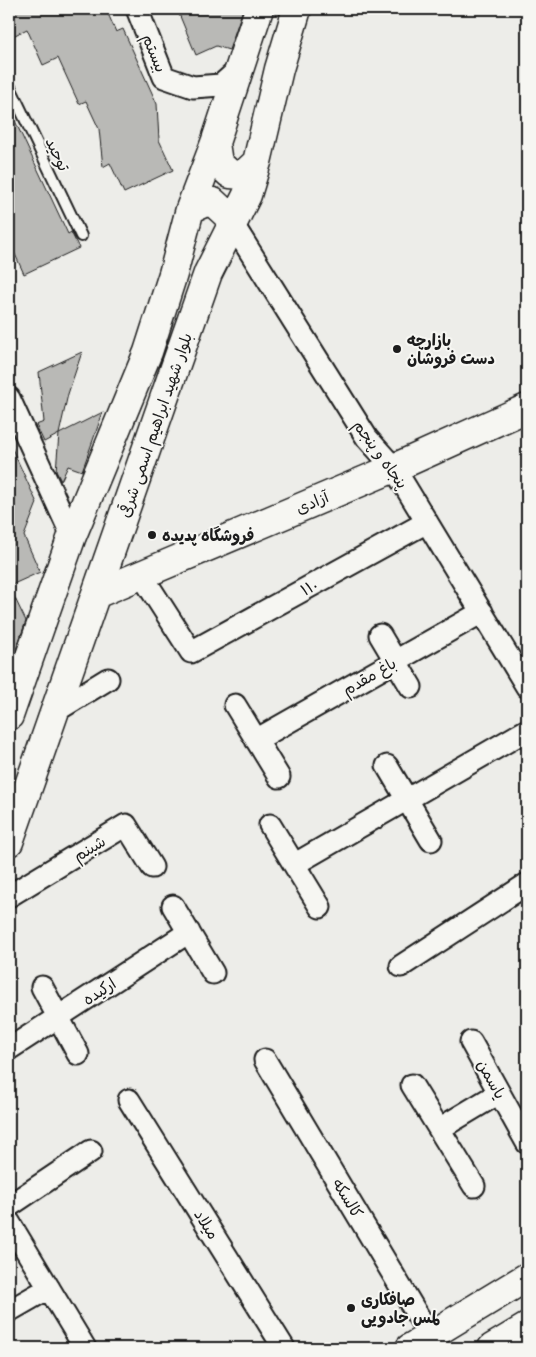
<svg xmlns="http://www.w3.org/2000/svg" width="536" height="1357" font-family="'Balsamiq Sans','Playpen Sans Arabic',sans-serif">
<rect width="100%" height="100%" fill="#edede9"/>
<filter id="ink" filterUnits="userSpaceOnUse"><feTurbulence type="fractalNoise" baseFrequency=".02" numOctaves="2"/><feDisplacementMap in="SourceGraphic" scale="10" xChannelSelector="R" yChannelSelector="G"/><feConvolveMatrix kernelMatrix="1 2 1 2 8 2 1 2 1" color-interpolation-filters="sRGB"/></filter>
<g filter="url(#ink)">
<path fill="#b9b9b6" stroke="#1c1c1c" d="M9,9H106L116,32L123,29L157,104L159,140L173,170L124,193L110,163L103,167L99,129L86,101L79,104L58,58L43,65L27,29L9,38Z
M177,9H243L229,50L216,46L196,55Z
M9,108L68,234L71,232L79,248L24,274L9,241Z
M82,352L68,394L59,434L44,442L36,425L44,422L39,372Z
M103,412L82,471L68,466L61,481L56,471L59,434Z
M9,442L37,503L24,536L40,572L9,586L26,621L9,669Z"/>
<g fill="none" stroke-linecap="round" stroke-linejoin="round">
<g stroke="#1c1c1c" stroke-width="14">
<path id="lane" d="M9,85L81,236"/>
</g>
<g stroke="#1c1c1c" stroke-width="25">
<path id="street" d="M137,9L164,77L193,87L221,85L239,69
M232,223L367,438L394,468L527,687
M9,398L72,536
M141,574L191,652L427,522
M380,635L411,687
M235,705L279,777
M54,712L108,679
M256,740L482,612
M387,766L431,840
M270,825L320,907
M295,864L527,730
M9,896L126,825L152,867
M173,906L213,973
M401,966L527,884
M42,987L78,1054
M471,1042L527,1143
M9,1049L189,932
M265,1060L430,1336
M412,1085L474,1186
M129,1100L284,1348
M439,1129L499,1093
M9,1206L91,1151
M9,1222L85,1348
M9,1311L49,1288"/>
</g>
<g stroke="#1c1c1c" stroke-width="31">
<path id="secondary" d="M215,143L218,163L230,174L243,175L257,162
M190,209L204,203L213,202L227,215L232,223
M96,594L394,468L527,408
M9,716L72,536L148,352L173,274L190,209L215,143L259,9
M9,842L208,273L247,195L257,162L279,69L297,9"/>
</g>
<g stroke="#1c1c1c" stroke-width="31">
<path id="primary" d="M410,1348L527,1277
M492,1348L527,1327"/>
</g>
<use href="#lane" stroke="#f6f6f2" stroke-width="10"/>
<use href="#street" stroke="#f6f6f2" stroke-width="21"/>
<use href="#secondary" stroke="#f6f6f2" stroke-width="28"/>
<use href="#primary" stroke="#f6f6f2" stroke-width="28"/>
</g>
</g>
<g fill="#1c1c1c" stroke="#f6f6f2" stroke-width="2">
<circle cx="397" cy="349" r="5"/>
<circle cx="152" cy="535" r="5"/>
<circle cx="351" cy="1308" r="5"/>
</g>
<g text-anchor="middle" stroke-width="4" stroke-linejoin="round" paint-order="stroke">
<g font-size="16" fill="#1c1c1c" stroke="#f6f6f2">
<text transform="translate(155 53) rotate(68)" y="6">بیستم</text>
<text transform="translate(58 154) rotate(65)" y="6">توحید</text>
<text transform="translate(155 425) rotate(-71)" y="6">بلوار شهید ابراهیم اسمی شرقی</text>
<text transform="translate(381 454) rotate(54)" y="6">پنجاه و پنجم</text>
<text transform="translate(312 502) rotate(-23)" y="6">آزادی</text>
<text transform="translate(309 587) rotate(-29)" y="6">۱۱۰</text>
<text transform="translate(369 676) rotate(-30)" y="6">باغ مقدم</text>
<text transform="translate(89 848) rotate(-31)" y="6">شبنم</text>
<text transform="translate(99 991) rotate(-33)" y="6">ارکیده</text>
<text transform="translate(492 1079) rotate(61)" y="6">یاسمن</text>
<text transform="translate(348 1198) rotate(59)" y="6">کالسکه</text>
<text transform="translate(207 1224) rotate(58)" y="6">میلاد</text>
</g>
<g font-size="16" font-weight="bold" fill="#1c1c1c" stroke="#f6f6f2" text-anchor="start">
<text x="407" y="346">بازارچه<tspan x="407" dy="18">دست فروشان</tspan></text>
<text x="162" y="541">فروشگاه پدیده</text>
<text x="361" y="1305">صافکاری<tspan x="361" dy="18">لمس جادویی</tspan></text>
</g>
</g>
<rect width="536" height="1357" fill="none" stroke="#f6f6f2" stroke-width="30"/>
<rect x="15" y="15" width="506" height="1327" fill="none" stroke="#1c1c1c" stroke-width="2" filter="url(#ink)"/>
</svg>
